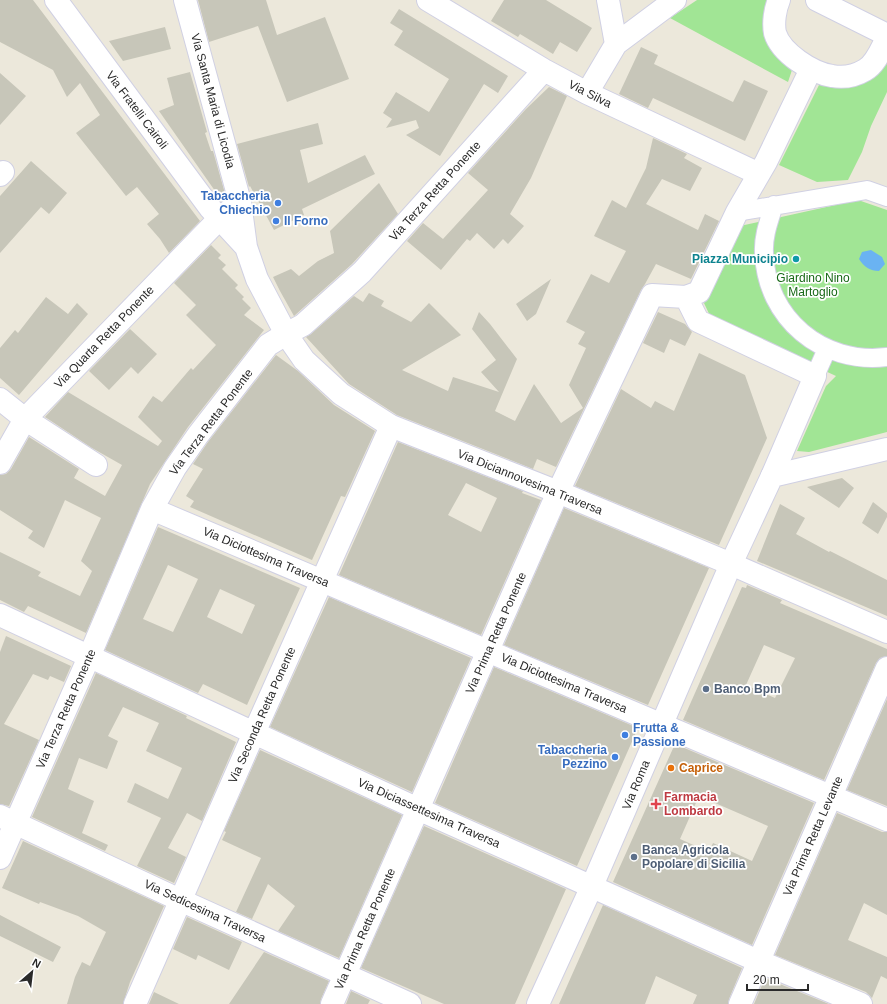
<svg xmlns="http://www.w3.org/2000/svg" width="887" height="1004" font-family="Arial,sans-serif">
<rect width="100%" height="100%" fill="#ece8db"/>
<path fill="#a1e595" d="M697,0H769L792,70L788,82L670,18Z
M887,56V92L871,126L862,152L848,180L817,182L779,165L820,83Z
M858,200L887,210V432L809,452L797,451L826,386L836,376L711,318L704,303L740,226Z"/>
<path fill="#6ab3f2" d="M871,250L882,257L885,264L879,271C870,271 864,267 859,259L862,252Z"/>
<path fill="#c7c6b9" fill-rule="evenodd" d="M0,0H33L200,221L169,253L160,239L147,224L159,214L137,187L126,196L76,133L100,115L80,83L67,97L53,70L0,42Z
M198,0H266L277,35L325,17L349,79L287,102L258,26L209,42Z
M504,0H546L592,28L577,52L560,42L553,54L520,34L518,37L491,21Z
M399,9L508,76L498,93L484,84L440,156L406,135L419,128L416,120L386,128L392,119L383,113L396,92L429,112L449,79L394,45L403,31L390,23Z
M165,27L171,49L123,61L109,41Z
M641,47L658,55L654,64L733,102L744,80L768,91L745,141L653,98L648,108L619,94Z
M190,72L207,132L205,133L211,151H213L226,197L225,198H220L159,111L174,105L167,78Z
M0,73L26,96L0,125Z
M549,87L567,96L531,178L510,214L524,226L508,244L503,239L494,249L477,233L470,241L467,239L441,270L407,241L423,223L443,239L488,190L468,173L526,109Z
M318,123L323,144L300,150L308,183L365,155L375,174L302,209L304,215L274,230L250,186L249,187L237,144Z
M653,138L687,154L684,158L702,168L690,191L662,179L646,204L698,230L705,214L719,221L691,279L656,264L645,284L641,290L556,467L537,459L533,469L397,415L349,384L306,337L311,334L354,296L363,302L369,293L384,301L381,306L411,322L429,303L461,335L402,370L448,391L453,377L499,392L481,372L496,360L472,329L479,312L490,324L517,359L495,411L515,421L534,384L561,423L583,408L569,385L586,348L578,344L585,332L566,322L591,274L609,283L626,251L594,236L612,200L626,208L646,168Z
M31,161L67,193L49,214L41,207L0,253V196Z
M379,183L398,214L352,264L294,316L280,291L273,277L291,269L299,276L318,261L334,253L330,231Z
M211,245L221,255L218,258L226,265L222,269L238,285L235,288L244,297L242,299L251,308L244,315L264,330L188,427L150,484L86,633L28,606L24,612L0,600V552L41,572L38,576L80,596L92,571L81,561L101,518L65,500L44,548L28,538L33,531L0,510V475L6,474L11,469L29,437L79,469L74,478L105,496L122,465L92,448L45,417L68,392L158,446L162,441L138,417L153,396L162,402L191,368L193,370L216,345L186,315L196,305L174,283Z
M551,279L536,314L527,321L516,304Z
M46,297L68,314L77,303L88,314L19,395L0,378V348L15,330L18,333Z
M658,312L685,324L692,332L685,346L670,339L664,353L643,343Z
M130,329L157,354L138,374L131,367L109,390L89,371Z
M699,353L745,375L767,438L719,545L575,486L621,389L651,408L655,401L674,411Z
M276,355L298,371L334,405L375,431L345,497L341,496L312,560L190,507L194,501L186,496L203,469L193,464L208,442Z
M398,442L523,491L522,493L541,500L481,635L339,575ZM466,483L497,498L481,532L448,515Z
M842,478L854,488L839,508L807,487Z
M873,502L887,513V517L878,534L862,523Z
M780,504L805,518L796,534L829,552L830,551L887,580V616L757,561Z
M564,508L709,568L648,705L504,645Z
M158,527L300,588L247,705L203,684L198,693L105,650ZM168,565L198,579L173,632L143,619ZM220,589L255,605L242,634L207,617Z
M747,585L782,600L780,603L887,649V656L880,658L876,663L824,780L683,720L742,587L746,588ZM764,645L795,658L775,698L746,685Z
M329,597L471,658L412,792L270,727Z
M6,636L71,666L64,682L50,676L48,680L33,674L4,724L39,740L9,806L0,804V652Z
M494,667L638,728L577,866L435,803Z
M96,673L187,716L186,718L236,742L202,821L187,813L168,848L186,857L174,883L137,866L161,818L127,802L135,783L168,799L182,768L146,751L159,723L123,707L108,736L118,741L107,769L79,758L68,789L94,801L82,833L108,845L105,851L32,817Z
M887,699V806L847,790Z
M675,744L814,803L752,945L613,882ZM699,796L768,826L752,861L713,843L709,852L680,839Z
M260,750L402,815L339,958L278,931L295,906L268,884L252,919L236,912L261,858L222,840L226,832L224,831Z
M837,813L882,832H887V915L864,903L848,940L887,957V979L881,976L872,998L866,992L775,955Z
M424,826L566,889L515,1004H444L361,968Z
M23,841L164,906L130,982L123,1004H67L75,977L82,962L90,966L106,932L78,916L40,902L39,904L2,888Z
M603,905L742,968L729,999L728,1004H693L697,995L656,976L645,1004H559Z
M0,915L61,947L53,962L0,936Z
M187,917L242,942L229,970L198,955L196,960L173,949Z
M264,952L329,981L321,999L320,1004H229Z
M765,978L829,1004H754Z
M351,991L370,1000L368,1004H346Z
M154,992L179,1004H149Z"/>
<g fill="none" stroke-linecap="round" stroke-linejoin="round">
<g stroke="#d0d0e3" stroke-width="20">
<path id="pedestrian" d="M774,205C769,221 763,236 764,253C766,318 822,365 887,357
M737,212L867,190L887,197
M815,376L827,349"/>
</g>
<g stroke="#d0d0e3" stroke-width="24">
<path id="minor" d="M428,0L544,70L587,93L759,174
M608,0L616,44
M779,0C775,9 773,23 775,33C781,53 812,73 832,76C843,78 855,76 865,70C876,64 881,49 887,38
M817,0L887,35
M587,93L616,44L675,0
M0,175L3,172
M686,297L698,321L815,376L772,476
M0,399L25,419L96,465
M0,463L25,419L219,219L240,202
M152,509L887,820
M731,564L887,632
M0,615L418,809L758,961L861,1004
M0,816L180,900L410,1004
M0,858L89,657L152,509L175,468L198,435L268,345L286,334L303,325L362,272L544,70
M135,1004L254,733L391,426
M332,1004L558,492L652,295L686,297L699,292L737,212L766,162L811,69
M740,1004L887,668"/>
</g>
<g stroke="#d0d0e3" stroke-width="24">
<path id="tertiary" d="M56,0L210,208L246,247
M185,0L240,202L246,247L257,279L286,334L304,360L341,394L391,426L558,492L731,564
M538,1004L592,886L731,564L772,476L887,449"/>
</g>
<use href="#pedestrian" stroke="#fff" stroke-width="18"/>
<use href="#minor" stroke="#fff" stroke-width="22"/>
<use href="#tertiary" stroke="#fff" stroke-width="22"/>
</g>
<g fill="#3f7fe0" stroke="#fff" stroke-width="1.5">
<circle cx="278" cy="203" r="4"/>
<circle cx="276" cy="221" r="4"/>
<circle cx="625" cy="735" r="4"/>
<circle cx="615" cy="757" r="4"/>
</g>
<circle fill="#0f9aa8" stroke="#fff" stroke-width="1.5" cx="796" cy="259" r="4"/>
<g fill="#5c6f8a" stroke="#fff" stroke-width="1.5">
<circle cx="706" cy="689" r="4"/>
<circle cx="634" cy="857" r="4"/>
</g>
<circle fill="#e8710a" stroke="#fff" stroke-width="1.5" cx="671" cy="768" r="4"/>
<path fill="#e0444e" stroke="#fff" stroke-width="1.5" d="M654 798h4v4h4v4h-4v4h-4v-4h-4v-4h4z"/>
<g text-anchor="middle" stroke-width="3.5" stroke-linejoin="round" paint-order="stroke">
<g font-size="12" fill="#2a2a2a" stroke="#fff">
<text transform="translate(590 94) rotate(27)" y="4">Via Silva</text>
<text transform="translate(213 101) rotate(75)" y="4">Via Santa Maria di Licodia</text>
<text transform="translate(137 110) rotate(53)" y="4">Via Fratelli Cairoli</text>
<text transform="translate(435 191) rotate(-48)" y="4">Via Terza Retta Ponente</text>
<text transform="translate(104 337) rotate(-46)" y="4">Via Quarta Retta Ponente</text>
<text transform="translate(211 422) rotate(-53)" y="4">Via Terza Retta Ponente</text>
<text transform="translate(530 482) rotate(22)" y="4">Via Diciannovesima Traversa</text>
<text transform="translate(266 557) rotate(23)" y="4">Via Diciottesima Traversa</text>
<text transform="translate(496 633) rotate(-66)" y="4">Via Prima Retta Ponente</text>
<text transform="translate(564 683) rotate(23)" y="4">Via Diciottesima Traversa</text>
<text transform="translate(66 709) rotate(-66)" y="4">Via Terza Retta Ponente</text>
<text transform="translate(262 715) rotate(-66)" y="4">Via Seconda Retta Ponente</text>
<text transform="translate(636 785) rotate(-67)" y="4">Via Roma</text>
<text transform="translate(429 813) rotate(24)" y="4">Via Diciassettesima Traversa</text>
<text transform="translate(813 836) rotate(-66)" y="4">Via Prima Retta Levante</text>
<text transform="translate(205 911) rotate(25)" y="4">Via Sedicesima Traversa</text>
<text transform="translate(365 929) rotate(-66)" y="4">Via Prima Retta Ponente</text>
</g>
<g font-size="12" font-weight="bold" fill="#366cbe" stroke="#fff" text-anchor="end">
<text x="270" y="200">Tabaccheria<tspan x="270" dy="14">Chiechio</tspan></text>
<text x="284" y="225" text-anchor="start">Il Forno</text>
<text x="633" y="732" text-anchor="start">Frutta &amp;<tspan x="633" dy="14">Passione</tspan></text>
<text x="607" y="754">Tabaccheria<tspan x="607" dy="14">Pezzino</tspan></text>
</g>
<g font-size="12" font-weight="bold" fill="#0d838f" stroke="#fff" text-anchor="end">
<text x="788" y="263">Piazza Municipio</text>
</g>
<g font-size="12" fill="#186917" stroke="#fff">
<text x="813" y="282">Giardino Nino<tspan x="813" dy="14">Martoglio</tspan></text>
</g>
<g font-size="12" font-weight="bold" fill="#4e5e75" stroke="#fff" text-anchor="start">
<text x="714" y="693">Banco Bpm</text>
<text x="642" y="854">Banca Agricola<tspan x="642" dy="14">Popolare di Sicilia</tspan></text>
</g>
<g font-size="12" font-weight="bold" fill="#c56008" stroke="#fff" text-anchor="start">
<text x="679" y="772">Caprice</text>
</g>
<g font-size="12" font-weight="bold" fill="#be3a42" stroke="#fff" text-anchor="start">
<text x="664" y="801">Farmacia<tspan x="664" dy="14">Lombardo</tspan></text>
</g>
</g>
<g transform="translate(32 972) rotate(28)" stroke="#ffffff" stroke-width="3" paint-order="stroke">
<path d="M0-3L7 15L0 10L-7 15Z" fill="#2a2a2a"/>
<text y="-6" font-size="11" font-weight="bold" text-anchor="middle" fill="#2a2a2a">N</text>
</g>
<path d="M747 984v6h61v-6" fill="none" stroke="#2a2a2a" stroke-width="2"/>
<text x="753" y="984" font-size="12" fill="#2a2a2a" stroke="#ffffff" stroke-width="3" paint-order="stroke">20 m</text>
</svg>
